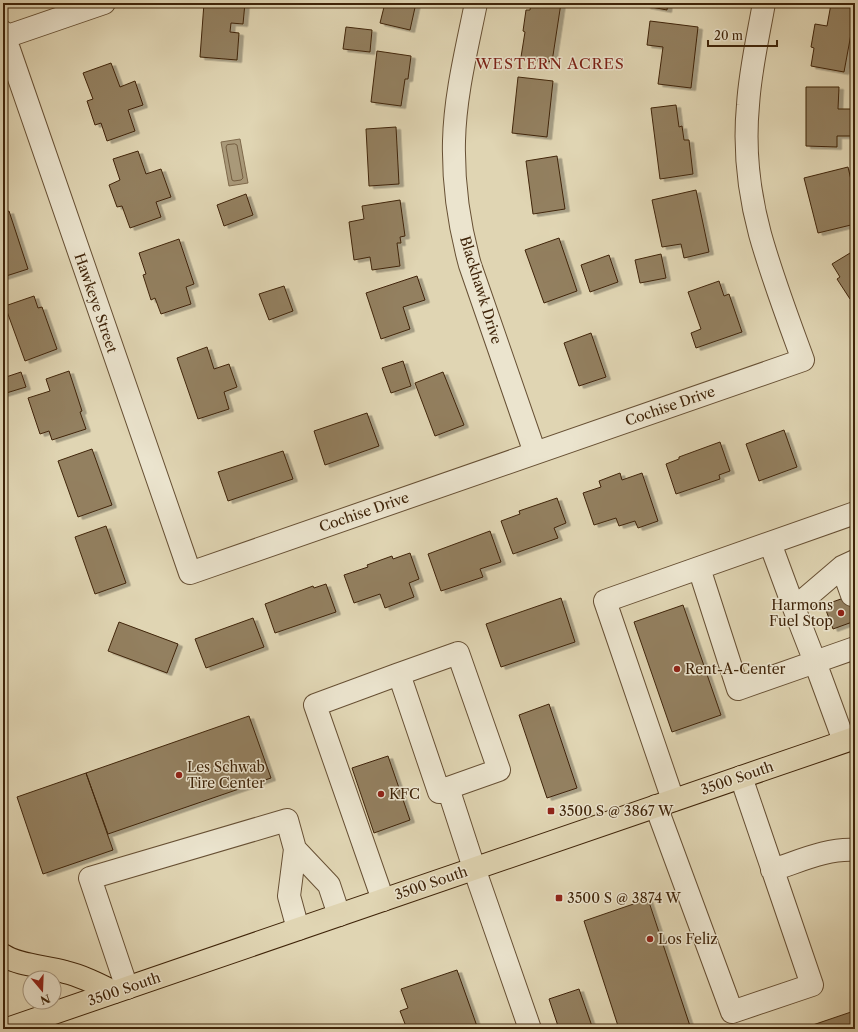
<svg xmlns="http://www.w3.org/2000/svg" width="858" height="1032" font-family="'Libre Caslon Text',serif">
<defs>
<filter id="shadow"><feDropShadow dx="4.5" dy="2.5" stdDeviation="0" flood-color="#0004"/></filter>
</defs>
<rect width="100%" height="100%" fill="#e0d5b3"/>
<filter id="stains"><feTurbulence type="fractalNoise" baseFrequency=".005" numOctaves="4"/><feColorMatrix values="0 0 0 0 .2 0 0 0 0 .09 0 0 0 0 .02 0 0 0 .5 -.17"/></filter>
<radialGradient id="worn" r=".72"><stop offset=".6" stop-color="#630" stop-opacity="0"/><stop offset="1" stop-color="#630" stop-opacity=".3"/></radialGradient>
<path fill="#a99979" stroke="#7f6a4c" d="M240,139L248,183L229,186L221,142Z"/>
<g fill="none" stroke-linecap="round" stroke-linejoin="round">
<path stroke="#745e41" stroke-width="1" d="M235,144L237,145L243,178L241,180L234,181L232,180L226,147L227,145Z"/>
</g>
<path fill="#938061" stroke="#3f2409" filter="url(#shadow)" d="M204,3H245L243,24L231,23L230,32L239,33L237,60L200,57Z
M385,3H416L410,30L380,23Z
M531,3H561L552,62L521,57L525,32L523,31L526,10H530Z
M646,3H668L667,10L646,6Z
M831,4L855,8V34H851L844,72L811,66L814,48L811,47L815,24L827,26Z
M650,21L698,27L691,88L658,84L663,47L647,45Z
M346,27L372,30L370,52L343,49Z
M377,51L411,56L408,79H405L401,106L371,102Z
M111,63L120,87L135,81L143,105L128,110L135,131L107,141L101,123L95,125L87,101L93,99L83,73Z
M518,77L553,81L547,137L512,133Z
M806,87H839L838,109H855V136H837V147L806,146Z
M676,105L679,127L682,126L684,140H689L693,174L660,179L651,108Z
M396,127L399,184L369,186L366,129Z
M138,151L146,174L161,169L171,197L156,202L161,217L130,228L122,206L117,207L109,185L120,180L113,159Z
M557,156L565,209L533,214L526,161Z
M848,167L855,197V224L818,233L804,178Z
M696,190L709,252L684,258L681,244L662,247L652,200Z
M246,194L253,215L224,226L217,205Z
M400,200L405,236L400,237L401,243H397L400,266L372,270L370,257L354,260L349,222L364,219L362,206Z
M9,211L28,269L3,277V213Z
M559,238L577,291L544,303L525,250Z
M179,239L194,284L186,287L191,304L161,314L155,298L151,300L143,275L146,274L139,253Z
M855,250V300L853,297L850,299L837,279L840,277L832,264Z
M661,254L666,278L640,283L635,260Z
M609,255L618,282L590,292L581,265Z
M417,276L425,300L403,307L410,329L381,339L366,293Z
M719,281L724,296L729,294L742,332L696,348L691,333L701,329L688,292Z
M284,286L293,311L269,320L259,294Z
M34,296L38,308L42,307L57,349L25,361L5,306Z
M591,333L606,377L579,386L564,343Z
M207,347L214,369L229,364L237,387L224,392L229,409L198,419L177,358Z
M403,361L411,386L391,393L382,368Z
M69,371L82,411L80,412L86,429L52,440L49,431L40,434L28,398L50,391L46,379Z
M21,372L26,387L3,394V378Z
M443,372L464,425L435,436L415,383Z
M367,413L379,446L325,465L314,431Z
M784,430L797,467L759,481L746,444Z
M720,442L730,471L719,475L720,479L676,494L666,464L679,459V457Z
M92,449L112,505L78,517L58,461Z
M283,451L293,479L228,501L218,472Z
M620,473L622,480L642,473L658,521L638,528L635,521L619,526L616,518L594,525L583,493L601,487L599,481Z
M557,498L566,523L554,528L558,538L513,554L501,521L520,514L519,511Z
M106,526L126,583L95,594L75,537Z
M490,531L501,562L480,569L483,577L441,591L428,554Z
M410,553L419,579L409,583L414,597L385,608L380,594L354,603L344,575L368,567L367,565L392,556L393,559Z
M326,584L336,612L275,633L265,604L313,586L314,588Z
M855,594V621L833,629L824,605Z
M561,598L575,642L501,667L486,624Z
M683,605L721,715L672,732L634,622Z
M253,618L264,647L206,668L195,639Z
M119,622L178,644L167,673L108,651Z
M549,704L577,788L547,798L519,715Z
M249,716L271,778L108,834L86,773Z
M388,756L410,820L374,833L352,768Z
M86,773L113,850L43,874L17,797Z
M648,899L691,1029H619L584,921Z
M457,970L478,1029H407L400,1011L408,1008L401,989Z
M579,989L593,1029H559L549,999Z
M851,1012L855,1029H801Z"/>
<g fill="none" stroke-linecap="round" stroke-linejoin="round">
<g stroke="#675034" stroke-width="24">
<path id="minor" d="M476,3C467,48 455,95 454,141C453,183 459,225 470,265L535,453
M3,32L190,573L803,360C788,319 772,277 760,234C749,193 744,147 748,105C750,71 758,37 764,3
M5,37L104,3
M770,543L794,608
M842,567L852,595
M699,568L738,689L815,662L794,608L842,567L855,561
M844,741L815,662L855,648
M448,788L499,770L458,653L399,674L439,792L448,788L474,868L530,1029
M673,800L605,601L855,513
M656,806L732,1012L812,985L741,777
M772,870C798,862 827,848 855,850
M383,900L315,705L399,674
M298,929L289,896L295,849L329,885L339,915
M127,988L90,878L287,820L295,849"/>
</g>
<g stroke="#3f2409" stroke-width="24">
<path id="major" d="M7,1029L855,738"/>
</g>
<g stroke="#3f2409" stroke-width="24">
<path id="highway" d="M3,955C19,966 46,966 65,972C82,976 98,984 114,992"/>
</g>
<use href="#minor" stroke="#ebe4ce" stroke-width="22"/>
<use href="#major" stroke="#e0d5b3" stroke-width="22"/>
<use href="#highway" stroke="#e0d5b3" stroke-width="22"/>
</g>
<g fill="#8f2418" stroke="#ebe4ce" stroke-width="1.5">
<circle cx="841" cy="613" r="4"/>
<circle cx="677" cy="669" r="4"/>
<circle cx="179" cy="775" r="4"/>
<circle cx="381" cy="794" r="4"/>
<rect x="547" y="807" width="8" height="8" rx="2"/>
<rect x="555" y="894" width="8" height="8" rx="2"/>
<circle cx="650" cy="939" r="4"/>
</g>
<g text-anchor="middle" stroke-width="3" stroke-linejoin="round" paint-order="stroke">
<g font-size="14" fill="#3f2409" stroke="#ebe4ce">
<text transform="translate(481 290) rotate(73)" y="5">Blackhawk Drive</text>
<text transform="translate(96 303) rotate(71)" y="5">Hawkeye Street</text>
<text transform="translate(670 406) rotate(-19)" y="5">Cochise Drive</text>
<text transform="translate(364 512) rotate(-19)" y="5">Cochise Drive</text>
<text transform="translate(737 778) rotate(-19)" y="5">3500 South</text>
<text transform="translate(431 883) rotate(-19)" y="5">3500 South</text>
<text transform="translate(124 989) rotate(-19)" y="5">3500 South</text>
</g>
<g font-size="14" fill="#3f2409" stroke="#ebe4ce" text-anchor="start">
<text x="833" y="610" text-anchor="end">Harmons<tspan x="833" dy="16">Fuel Stop</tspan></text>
<text x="685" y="674">Rent-A-Center</text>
<text x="187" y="772">Les Schwab<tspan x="187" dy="16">Tire Center</tspan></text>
<text x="389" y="799">KFC</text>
<text x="559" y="816">3500 S @ 3867 W</text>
<text x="567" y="903">3500 S @ 3874 W</text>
<text x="658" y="944">Los Feliz</text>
</g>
<g font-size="15" letter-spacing="1" fill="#7a1f14" stroke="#ebe4ce">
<text x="550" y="69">WESTERN ACRES</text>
</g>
</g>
<rect width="858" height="1032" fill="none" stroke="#e0d5b3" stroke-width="16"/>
<rect x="4" y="4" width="850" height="1024" fill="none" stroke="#3f2409" stroke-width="2"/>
<rect x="8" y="8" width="842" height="1016" fill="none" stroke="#3f2409"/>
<g transform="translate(42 990) rotate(161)"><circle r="19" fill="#ebe4ce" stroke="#a6977f"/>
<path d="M0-3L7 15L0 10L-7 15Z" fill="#8f2418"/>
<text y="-6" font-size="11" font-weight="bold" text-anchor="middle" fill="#3f2409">N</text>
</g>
<path d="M708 40v6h69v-6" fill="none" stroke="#3f2409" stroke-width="2"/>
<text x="714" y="40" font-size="12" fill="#3f2409" stroke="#ebe4ce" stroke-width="3" paint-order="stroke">20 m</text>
<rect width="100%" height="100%" filter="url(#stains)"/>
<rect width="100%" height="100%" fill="url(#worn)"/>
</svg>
